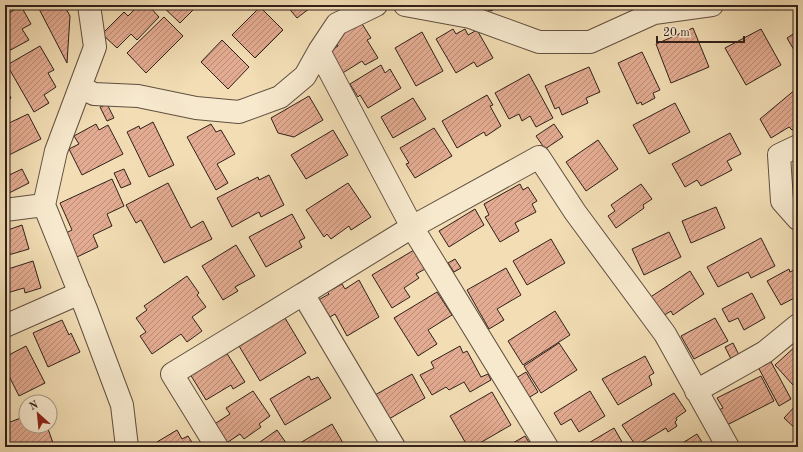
<svg xmlns="http://www.w3.org/2000/svg" width="803" height="452" font-family="'Old Standard TT',serif">
<defs>
<pattern id="building-hatch" width="6" height="6" patternUnits="userSpaceOnUse"><rect width="6" height="6" fill="#e3ab91"/><path d="M-1 1l2-2M0 6l6-6M5 7l2-2" fill="none" stroke="#b88b76"/></pattern>
</defs>
<rect width="100%" height="100%" fill="#f2ddb4"/>
<filter id="stains"><feTurbulence type="fractalNoise" baseFrequency=".005" numOctaves="4"/><feColorMatrix values="0 0 0 0 .2 0 0 0 0 .09 0 0 0 0 .02 0 0 0 .5 -.17"/></filter>
<radialGradient id="worn" r=".72"><stop offset=".6" stop-color="#630" stop-opacity="0"/><stop offset="1" stop-color="#630" stop-opacity=".3"/></radialGradient>
<path fill="url(#building-hatch)" stroke="#30201a" d="M37,5H64L70,16L67,63Z
M139,5H148L159,17L137,40L131,34L117,48L102,34L124,12L128,16Z
M161,5H198L180,23Z
M286,5H314L297,18Z
M469,5H493L492,11Z
M559,5H589V9L559,7Z
M21,6L31,24L22,29L29,40L5,53V15Z
M260,7L283,30L255,58L232,35Z
M164,17L183,36L146,73L127,53Z
M359,19L371,38L367,40L378,58L365,65L362,61L341,74L327,52L338,46L336,42L344,28Z
M693,28L709,67L671,83L656,44Z
M453,29L456,34L465,29L468,35L477,30L493,58L477,67L474,62L456,73L436,39Z
M761,29L781,65L746,85L725,48Z
M798,31V57L787,38Z
M422,32L443,71L416,86L395,48Z
M222,40L249,67L228,89L201,62Z
M40,46L54,70L48,73L56,87L44,95L49,103L34,112L7,65Z
M642,52L660,90L653,93L655,98L642,105L641,102L637,104L618,63Z
M381,65L385,73L390,69L401,88L368,108L360,95L358,97L350,84Z
M589,67L600,92L586,98L588,103L562,115L559,107L555,109L545,86Z
M529,74L553,118L536,127L530,116L522,121L519,114L509,119L495,93Z
M5,87L11,98L5,102Z
M796,89L798,92V127L792,130L789,127L771,138L760,119Z
M487,95L493,105L490,106L501,126L486,136L484,132L457,148L442,121Z
M309,96L323,120L294,137L278,133L271,118Z
M413,98L426,119L393,138L381,117Z
M675,103L690,132L649,154L633,125Z
M107,104L114,118L107,121L100,107Z
M28,114L41,139L5,157V125Z
M153,122L174,165L149,177L127,132L139,126L140,129Z
M96,124L99,130L108,125L123,154L82,175L69,149L79,144L74,136Z
M211,124L216,132L221,130L235,154L217,164L228,183L216,190L187,137Z
M554,124L563,137L545,149L536,136Z
M434,128L452,156L415,178L406,164L409,163L400,148Z
M333,130L348,155L306,179L291,155Z
M730,133L741,154L727,161L732,170L701,186L697,180L685,187L672,164Z
M598,140L618,169L586,191L566,162Z
M22,169L29,183L5,195V177Z
M124,169L131,184L121,188L114,173Z
M269,175L284,205L261,217L259,212L232,227L217,198L258,177L259,180Z
M112,179L124,206L107,214L112,226L93,235L98,247L77,257L66,233L72,230L60,203Z
M798,182V206L789,196L794,191L791,188Z
M168,183L191,228L203,221L212,239L164,263L141,220L136,223L126,205Z
M348,183L371,217L351,230L349,226L331,239L327,234L324,237L306,210Z
M520,184L523,190L528,187L537,201L532,204L536,212L515,223L519,231L500,242L485,217L489,215L484,204Z
M641,184L652,199L643,205L644,208L616,228L608,216L615,211L611,205Z
M716,207L725,228L691,243L682,221Z
M475,209L484,225L449,247L439,231Z
M292,214L305,238L299,241L302,247L266,267L249,237Z
M22,225L29,249L5,256V231Z
M669,232L681,257L644,275L632,249Z
M761,238L775,266L751,278L748,272L718,287L707,267Z
M551,239L565,263L527,285L513,261Z
M236,245L255,276L235,287L238,291L223,300L202,266Z
M414,250L425,269L416,274L419,278L404,288L410,297L392,308L372,275Z
M455,259L461,268L454,272L448,263Z
M33,261L41,288L25,293L24,288L7,293L5,288V270Z
M506,268L521,295L497,309L504,320L489,329L467,290Z
M798,268V296L781,305L767,281L789,269L790,272Z
M690,271L704,294L673,315L671,311L658,319L646,300Z
M187,276L199,293L197,295L206,307L192,317L202,331L187,342L181,334L152,354L140,336L146,332L136,318L147,310L144,306Z
M359,280L379,317L347,336L335,314L325,320L315,302L329,294L327,292L342,284L345,289Z
M437,292L452,315L428,330L437,344L418,356L394,318Z
M752,293L765,318L744,330L738,318L729,322L722,309Z
M555,311L570,335L523,365L508,341Z
M285,318L306,353L260,381L239,346Z
M715,318L728,341L694,359L681,336Z
M62,320L69,335L71,333L80,352L48,367L33,333Z
M559,343L577,370L541,393L524,366Z
M733,343L739,355L731,359L725,347Z
M798,344V380L793,385L775,365Z
M26,346L45,383L19,396L5,368V357Z
M460,346L463,353L467,351L481,377L488,374L491,380L470,392L464,382L449,390L446,387L432,395L420,375L434,368L431,362Z
M226,352L245,382L233,389L231,385L206,400L190,374Z
M645,356L654,373L649,376L652,385L618,405L602,379Z
M770,360L791,399L779,406L758,367Z
M526,372L538,392L525,400L513,380Z
M412,374L425,398L389,419L375,395Z
M309,376L311,380L318,377L331,398L285,425L270,399Z
M761,376L774,401L727,425L719,410L723,408L717,398Z
M253,391L270,416L259,424L261,427L244,439L240,434L225,444L213,425L230,414L226,408Z
M590,391L605,416L579,432L571,419L561,425L554,413Z
M492,392L511,425L473,447H468L450,416Z
M674,393L686,411L676,418L677,420L675,422L677,426L668,432L666,428L636,446L622,425Z
M798,403V431L784,418Z
M26,416V426H47L53,443L42,447H5V424Z
M332,424L343,443L337,447H303L300,443Z
M614,428L625,447H582Z
M177,430L182,439L188,436L193,444L189,447H160L157,442Z
M277,430L289,447H253Z
M697,434L705,447H676Z
M525,436L532,447H506Z"/>
<g fill="none" stroke-linecap="round" stroke-linejoin="round">
<g stroke="#604f40" stroke-width="24">
<path id="street" d="M89,5L95,47L56,151L44,205L86,309L122,405L127,447
M376,5L337,24L319,51L412,227L539,157L575,212L665,334L728,447
M405,5L470,17L539,42H590L654,13L712,5
M80,87L94,94L138,96L196,108L239,112L280,97L305,76L319,51
M798,146L779,155L782,201L798,219
M5,210L44,205
M5,326L80,293
M696,391L765,352L798,325
M217,447L172,374L303,294
M394,447L303,294L412,227L547,447"/>
</g>
<use href="#street" stroke="#f7e9ce" stroke-width="22"/>
</g>
<rect width="803" height="452" fill="none" stroke="#f2ddb4" stroke-width="20"/>
<rect x="6" y="6" width="791" height="440" fill="none" stroke="#30201a" stroke-width="2"/>
<rect x="10" y="10" width="783" height="432" fill="none" stroke="#30201a"/>
<g transform="translate(38 414) rotate(333)"><circle r="19" fill="#f7e9ce" stroke="#a79986"/>
<path d="M0-3L7 15L0 10L-7 15Z" fill="#8f2418"/>
<text y="-6" font-size="11" font-weight="bold" text-anchor="middle" fill="#30201a">N</text>
</g>
<path d="M657 36v6h87v-6" fill="none" stroke="#30201a" stroke-width="2"/>
<text x="663" y="36" font-size="12" fill="#30201a" stroke="#f7e9ce" stroke-width="3" paint-order="stroke">20 m</text>
<rect width="100%" height="100%" filter="url(#stains)"/>
<rect width="100%" height="100%" fill="url(#worn)"/>
</svg>
